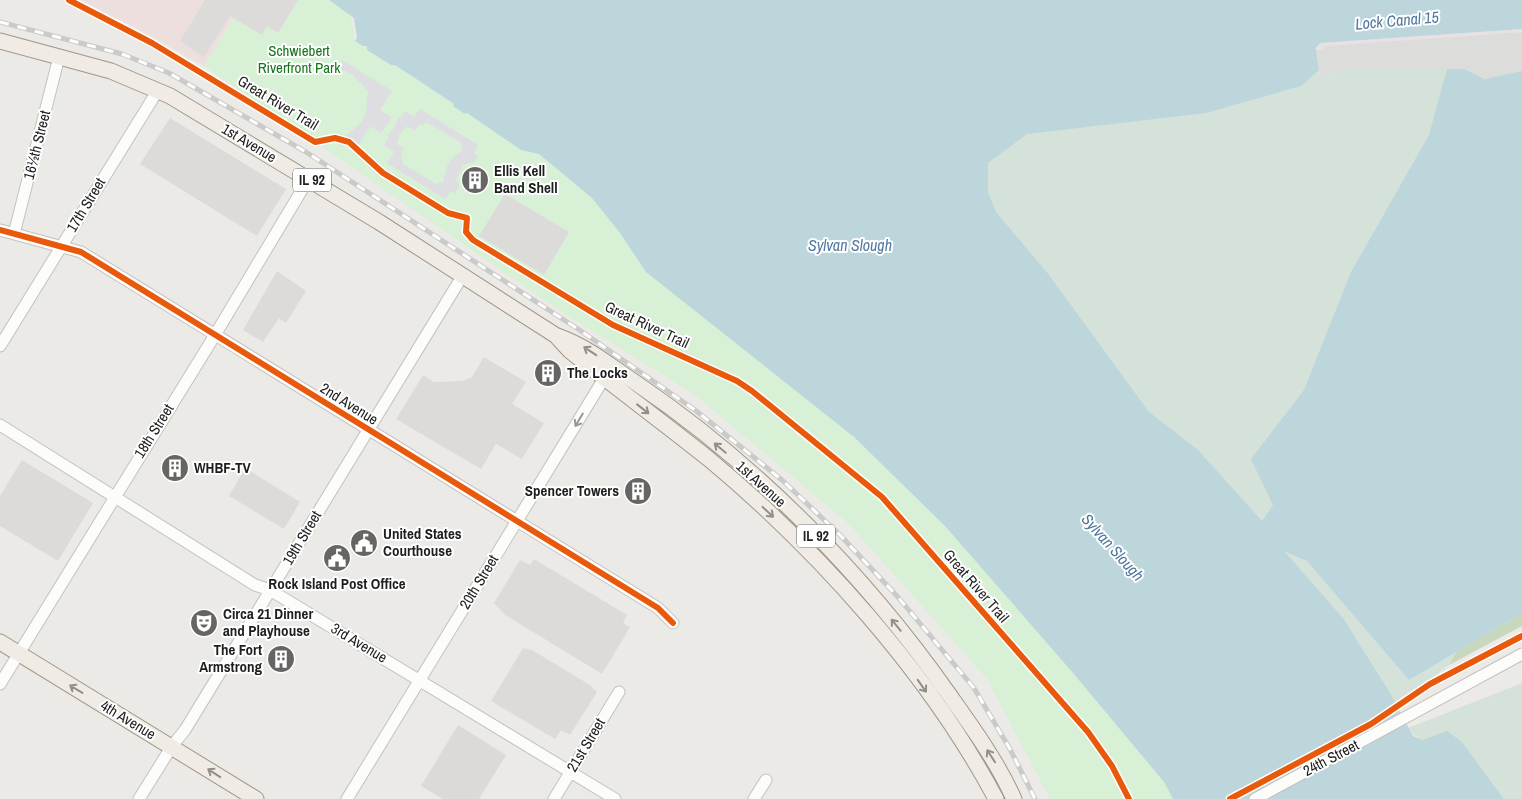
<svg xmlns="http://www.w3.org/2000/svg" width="1522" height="799" font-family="'Archivo Narrow',sans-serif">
<rect width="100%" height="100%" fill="#eceae7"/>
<path fill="#dbdad8" d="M458,725L506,755L479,799H443L421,786Z"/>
<path fill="#eddfdd" d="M81,0H244L204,66L145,33Z"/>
<path fill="#e9e0e5" d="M1522,29V32L1324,46V50H1316L1320,43Z"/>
<path fill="#c8d8be" d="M1522,613V626L1449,665L1456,652Z"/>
<path fill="#d5e2da" d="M1316,50L1320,77L1339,69H1465L1456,652L1449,665L1396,706L1220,504L979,219L971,110Z
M1522,683V799H1504L1462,742C1442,741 1419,746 1408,728Z"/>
<path fill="#d7f0d6" d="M244,0H329L350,13L355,41L367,46L521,150L539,154L562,173L592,198L620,233L854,437L945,526L1073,673L1164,782L1173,799H1050L987,679L849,524L694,394L568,316L204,66Z"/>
<path fill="#dcdbda" d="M205,0H298L278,33L267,26L262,35L230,16L204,57L180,41Z
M170,118L286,189L257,236L140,164Z
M505,194L569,232L544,275L479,236Z
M277,271L306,291L286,323L279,318L263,342L243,330Z
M484,357L526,382L512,404L544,423L522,459L496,444L481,469L396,419L423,375L434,382L463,381L472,377Z
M22,460L93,503L58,561L0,526V496Z
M245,468L300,502L284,529L229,496Z
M534,559L627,615L623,623L630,627L602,674L505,615L494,603L520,560L530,565Z
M523,648L532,650L590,685L597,692L570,735L561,730L555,739L491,701Z"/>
<path fill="#dedde1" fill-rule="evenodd" d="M342,60L392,91L380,110L391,117L389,122L381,133L370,126L357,147V151L349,142L339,140L341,136L347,135L362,122L366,112L368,91L352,74L338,68Z
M420,109L478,145L474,153L478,156L474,162L463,165L456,179L460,186L455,193L451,191L445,199L387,163L394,152L384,145L389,137L387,136L395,126L399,117L401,118L405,111L414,117ZM428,123L460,142L462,149V151L453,158L447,166L443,182L436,184L403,164L401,154L404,149L397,144L399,135L405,128L408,126L415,131L419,125Z"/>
<path fill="#bcd6dc" d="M329,0H1522V29L1320,43L1316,48L1319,70L1301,86L1206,113L1027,134L988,163V192L996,212L1049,275L1149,412L1198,450L1262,521L1273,505L1251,459L1304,390L1351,272L1429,135L1447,69H1465L1485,79L1522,64V613L1409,680L1307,561L1284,551L1343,618L1390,693L1413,736L1423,740L1447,731L1462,742L1504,799H1173L1164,782L1073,673L945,526L854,437L646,272L620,233L592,198L562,173L539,154L521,150L467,113L465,114L453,106L454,104L395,65H391L367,50V46H363L355,41L357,38L354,18Z"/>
<path fill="#dcdcda" d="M1522,32V71L1485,79L1465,69H1339L1320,77L1316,50H1323L1324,46Z"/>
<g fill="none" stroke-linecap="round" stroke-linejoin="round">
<g stroke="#c3c2c1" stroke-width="13">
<path id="minor" d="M0,230L81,252L658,608L673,623
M14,234L59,57
M0,346L158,90
M0,425L255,585L270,590L615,799
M0,684L215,335L309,178
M139,799L172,746L185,730L463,275
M347,799L608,372
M554,799L619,692
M754,799L766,780
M1255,799L1522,654"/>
</g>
<g stroke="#a09786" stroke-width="17">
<path id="major" d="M0,41L111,71L170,96L379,222L555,335C590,348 606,363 636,383C757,465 864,574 948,693C972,727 997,761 1014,799
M558,338L570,351C616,388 664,423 710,460C819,551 929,673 996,799
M0,642L256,799"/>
</g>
<use href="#minor" stroke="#fcfcfb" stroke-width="11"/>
<use href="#major" stroke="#f0ebe5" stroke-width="15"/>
<g stroke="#cacac9" stroke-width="5">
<path id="rail" d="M0,22L122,54L169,73L306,152L578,329L695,410L782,480L840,535L897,596L974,688L1010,749L1035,799"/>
</g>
<use href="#rail" stroke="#fff" stroke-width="3" stroke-dasharray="9" stroke-linecap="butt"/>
<g stroke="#fff" stroke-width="9">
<path id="cycleway" d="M69,0L152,43L315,142L335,138L349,142L383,173L448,213L467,218L466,232L473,240L613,325L737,381L752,391L882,497L1088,732L1112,766L1129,799
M0,230L81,252L658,608L673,623
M1230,799L1371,724L1430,684L1522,636"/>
</g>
<use href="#cycleway" stroke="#e8590c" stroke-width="6"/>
</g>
<defs><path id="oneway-shaft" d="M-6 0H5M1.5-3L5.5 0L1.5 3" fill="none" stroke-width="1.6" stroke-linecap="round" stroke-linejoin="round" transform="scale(1.25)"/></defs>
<g stroke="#928f8b">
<use href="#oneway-shaft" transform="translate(590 351) rotate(-147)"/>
<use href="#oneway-shaft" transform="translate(643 409) rotate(38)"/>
<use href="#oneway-shaft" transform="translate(720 448) rotate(-140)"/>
<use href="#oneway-shaft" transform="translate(768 512) rotate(43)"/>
<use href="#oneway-shaft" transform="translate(896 625) rotate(-129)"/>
<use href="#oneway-shaft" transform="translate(922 686) rotate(55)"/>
<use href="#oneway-shaft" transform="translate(76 689) rotate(-149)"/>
<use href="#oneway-shaft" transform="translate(991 756) rotate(-123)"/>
<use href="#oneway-shaft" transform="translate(214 773) rotate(-147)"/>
</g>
<use stroke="#989898" href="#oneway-shaft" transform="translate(579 420) rotate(121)"/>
<defs>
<g id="building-disc" transform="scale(1.4375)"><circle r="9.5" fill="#666564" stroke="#fff"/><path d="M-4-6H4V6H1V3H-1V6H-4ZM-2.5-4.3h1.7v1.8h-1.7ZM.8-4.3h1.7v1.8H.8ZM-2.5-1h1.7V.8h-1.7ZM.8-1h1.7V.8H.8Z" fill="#fff"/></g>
<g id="civic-disc" transform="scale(1.4375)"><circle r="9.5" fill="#666564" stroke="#fff"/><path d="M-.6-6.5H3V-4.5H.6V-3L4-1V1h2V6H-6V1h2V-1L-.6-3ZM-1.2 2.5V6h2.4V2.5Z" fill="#fff"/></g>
<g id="theatre-disc" transform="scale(1.4375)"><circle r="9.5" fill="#666564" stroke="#fff"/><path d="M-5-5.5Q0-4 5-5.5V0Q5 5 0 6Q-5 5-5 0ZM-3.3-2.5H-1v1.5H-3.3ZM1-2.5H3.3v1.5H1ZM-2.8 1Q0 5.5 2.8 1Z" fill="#fff"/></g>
</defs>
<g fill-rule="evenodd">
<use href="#building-disc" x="475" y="180"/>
<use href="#building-disc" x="548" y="373"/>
<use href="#building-disc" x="175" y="468"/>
<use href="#building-disc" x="638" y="491"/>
<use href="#civic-disc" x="364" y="543"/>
<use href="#civic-disc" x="337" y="558"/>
<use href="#theatre-disc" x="204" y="623"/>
<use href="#building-disc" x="281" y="659"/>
</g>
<g text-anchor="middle" stroke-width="4" stroke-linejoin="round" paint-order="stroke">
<g fill="#fff" stroke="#626262" stroke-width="1">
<rect x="293" y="168.5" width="38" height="23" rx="4"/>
<rect x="797" y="524.5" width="38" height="23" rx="4"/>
</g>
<g font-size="14" font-weight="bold" fill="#1e1e1e">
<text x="312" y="185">IL 92</text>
<text x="816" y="541">IL 92</text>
</g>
<g font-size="15" fill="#14731b" stroke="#fff">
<text x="299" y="56">Schwiebert<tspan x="299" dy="17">Riverfront Park</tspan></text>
</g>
<g font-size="15" fill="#1e1e1e" stroke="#fff">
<text transform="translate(278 103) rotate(31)" y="5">Great River Trail</text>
<text transform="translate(249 143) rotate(31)" y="5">1st Avenue</text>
<text transform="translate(37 145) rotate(-76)" y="5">16½th Street</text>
<text transform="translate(86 205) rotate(-59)" y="5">17th Street</text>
<text transform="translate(647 325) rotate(25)" y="5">Great River Trail</text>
<text transform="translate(349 404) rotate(32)" y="5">2nd Avenue</text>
<text transform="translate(154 431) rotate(-58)" y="5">18th Street</text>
<text transform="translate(761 484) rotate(42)" y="5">1st Avenue</text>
<text transform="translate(302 538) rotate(-59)" y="5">19th Street</text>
<text transform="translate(479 582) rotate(-59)" y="5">20th Street</text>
<text transform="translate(976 586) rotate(49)" y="5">Great River Trail</text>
<text transform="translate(359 643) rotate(31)" y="5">3rd Avenue</text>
<text transform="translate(128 720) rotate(31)" y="5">4th Avenue</text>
<text transform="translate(586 745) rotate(-59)" y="5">21st Street</text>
<text transform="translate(1331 758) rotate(-28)" y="5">24th Street</text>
</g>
<g font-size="15" font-weight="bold" fill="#1e1e1e" stroke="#fff" text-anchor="start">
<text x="494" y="176">Ellis Kell<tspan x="494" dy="17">Band Shell</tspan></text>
<text x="567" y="378">The Locks</text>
<text x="194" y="473">WHBF-TV</text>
<text x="619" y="496" text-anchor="end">Spencer Towers</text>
<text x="383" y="539">United States<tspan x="383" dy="17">Courthouse</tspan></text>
<text x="337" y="589" text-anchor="middle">Rock Island Post Office</text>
<text x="223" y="619">Circa 21 Dinner<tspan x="223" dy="17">and Playhouse</tspan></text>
<text x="262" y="655" text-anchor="end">The Fort<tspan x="262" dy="17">Armstrong</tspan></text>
</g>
<g font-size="16" font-style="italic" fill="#4f789f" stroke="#fff">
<text transform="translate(1397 20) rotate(-5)" y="6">Lock Canal 15</text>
<text x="850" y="251">Sylvan Slough</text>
<text transform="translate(1113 547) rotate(48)" y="6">Sylvan Slough</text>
</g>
</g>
</svg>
